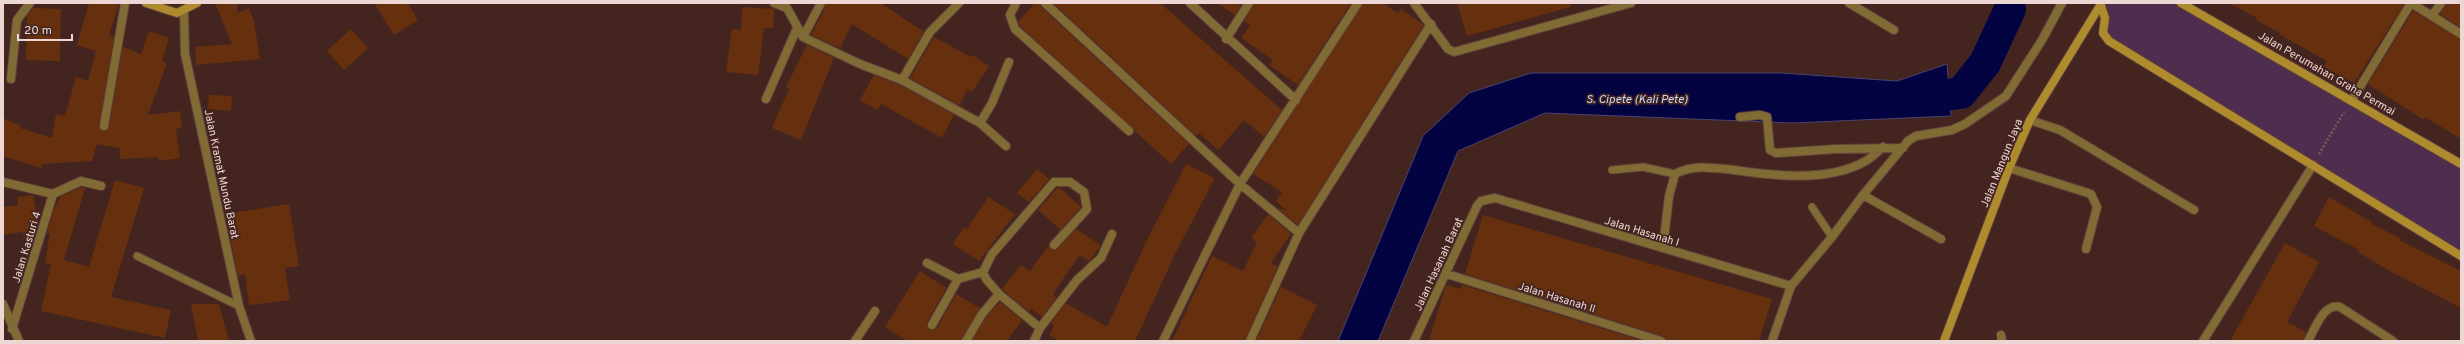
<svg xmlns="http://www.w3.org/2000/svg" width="2464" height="344" font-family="Overpass,sans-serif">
<rect width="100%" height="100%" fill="#44241f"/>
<path fill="#4f2d4e" d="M2100,3H2181L2461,164V256L2109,41Z"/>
<path fill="#040342" stroke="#4a436e" d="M1947,64L1951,116L1792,123L1545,113L1458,151L1378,341H1338L1423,136L1469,93L1531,73H1781L1897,81Z"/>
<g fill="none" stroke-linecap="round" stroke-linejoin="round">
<path stroke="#040342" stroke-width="32" d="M1907,100L1961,93L1985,63L2010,9"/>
</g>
<path fill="#66300e" d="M89,3H119L109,35L114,36L99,128L106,131L109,127L123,47L141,54L149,31L169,38L162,61L167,63L148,115L180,111L182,128L176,129L180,158L159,161L158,157L120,159V148L97,144L92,161L42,164L41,168L3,156V118L21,126L20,128L52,138L56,114L65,116L76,77L88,81L96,51L77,45Z
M215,3H238L237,13L249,8L254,21L260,59L196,65L195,47L232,44Z
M374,3H408L418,20L394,35Z
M826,3H881L924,32L908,59L852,24L840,48L811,35L823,12H826L823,10Z
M1035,3H1040L1041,7L1189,144L1171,164L1020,26L1018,22Z
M1053,3H1160L1282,110L1264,137L1244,120L1218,150L1199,133L1196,136Z
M1217,3H1242L1235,15Z
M1254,3H1351L1298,85L1269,65L1273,60L1241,38L1250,25L1244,21Z
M1363,3H1383L1398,13L1401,9L1424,25L1298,225L1277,208L1287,211L1276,201L1282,192L1253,174Z
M1457,3H1570L1571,7L1467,36Z
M2229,3H2405L2354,83L2324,67L2327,61L2279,34L2280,33L2256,20L2257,18Z
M2446,3H2461V28L2440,14Z
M742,7L774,9L773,28H764L758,75L726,72L732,29L741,30Z
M33,8L61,9L60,61L26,60L27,16Z
M2413,11L2461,39V139L2425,117L2424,120L2368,84Z
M351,29L368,48L344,70L327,51Z
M934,37L971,57L973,55L989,66L972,92L968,89L959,105L910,78Z
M807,45L834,58L801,140L772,128L789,89L786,87Z
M874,75L900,85L954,115L942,138L881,104L877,110L860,100Z
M209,95L232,96L231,111L208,109Z
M1186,164L1215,178L1175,254L1135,341H1059L1049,335L1054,326L1051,323L1066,303L1107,327L1148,238Z
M1037,169L1049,179L1029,202L1017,193Z
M115,180L144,188L111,297L171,310L165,338L41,311L51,264L45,263L50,233L47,234L53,212L61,196L82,187L85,188L64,260L89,267Z
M1057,188H1060L1081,207L1057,234L1060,229L1038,210Z
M33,195L38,223L35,236L24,238L23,232L3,235V207L18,205L17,197Z
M988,197L1015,214L979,261L953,244L964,227L967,229Z
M2329,197L2372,222L2371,224L2400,238L2399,240L2461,271V308L2386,269L2358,252L2359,250L2314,226Z
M289,204L299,266L285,268L290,300L249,305L245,274L238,276L225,214Z
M1268,214L1291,234L1271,263L1278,266L1245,341H1172L1212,256L1243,271L1257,242L1251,238Z
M1483,215L1772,299L1759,341H1666L1663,336L1465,274Z
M1076,229L1101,245L1089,261L1080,255L1056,289L1053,296L1057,297L1042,317L1031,309L1029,312L1002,289L1021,265L1030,271L1049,245L1051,249L1056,250Z
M2285,243L2319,262L2287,322L2306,332L2303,341H2230Z
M920,271L946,288L927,322L929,330L937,328L956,294L980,308L961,341H907L885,327Z
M1446,285L1461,289L1462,285L1643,341H1429Z
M1281,287L1317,305L1299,341H1256Z
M1000,302L1022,320L1007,341H972L986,317Z
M191,304H219L229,341H198Z"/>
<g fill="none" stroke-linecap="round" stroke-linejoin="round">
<g stroke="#5f413c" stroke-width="9">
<path id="lane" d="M1612,170L1643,167L1675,174
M1812,207L1832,237
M137,256L239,306"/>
</g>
<g stroke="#5f413c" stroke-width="10">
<path id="street" d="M774,3L787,8L803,37L860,64L902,80L980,123L1006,146
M1016,3L1010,15L1015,29L1129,131
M1045,3L1240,184L1299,233
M1190,3L1296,100
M1414,3L1448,49L1454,52L1631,3
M1849,3L1894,30
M2411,3L2432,16L2441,3
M184,10L185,54L239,306L251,341
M2432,16L2461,34
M803,37L821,3
M1226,39L1249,3
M11,79L17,20L30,3
M902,80L930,32L959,3
M766,99L797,28
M2352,100L2411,3
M1740,117L1760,115L1767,117L1770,150L1776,153L1836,149L1903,148
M2030,120L2060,130L2194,210
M980,123L992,103L1009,62
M104,126L125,3
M2009,168L2091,194L2097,207L2086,249
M3,182L53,194L81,181L101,186
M1863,195L1941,239
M1663,248L1669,196L1675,174C1695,164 1713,168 1734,170C1775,176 1827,182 1864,162C1871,159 1877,152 1883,147
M927,263L958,279L983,272
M1447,274L1661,341
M999,294L986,279L983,272L992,254L1054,182H1070L1084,192L1087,209L1054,245
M3,304L19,341
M932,325L958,279
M12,329L53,194
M2001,335L2002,341
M855,341L875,311
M966,341L982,314L999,294L1040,328
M1034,341L1040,328L1077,280L1101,258L1112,234
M1163,341L1240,184L1358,3
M1250,341L1299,233L1431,24
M1414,341L1477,206L1481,201L1495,198L1791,286
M1772,341L1791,286L1832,237L1863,195L1908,141L1916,136L1952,130L1965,124L2006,96L2042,40L2062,3
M2203,341L2313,165
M2308,341C2315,329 2323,303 2340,307L2393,341"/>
</g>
<g stroke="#5f413c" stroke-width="10">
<path id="secondary" d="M146,3L177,13L197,3
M2100,3L2105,18L2103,33L2109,41L2461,256
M2181,3L2461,164
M1944,341L2009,168L2030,120L2101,4"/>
</g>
<path stroke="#7a5d59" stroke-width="2.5" stroke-dasharray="2 2" stroke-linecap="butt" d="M2319,154L2344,112"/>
<use href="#lane" stroke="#806b35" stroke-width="7"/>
<use href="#street" stroke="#806b35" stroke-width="8"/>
<use href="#secondary" stroke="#ae8c2d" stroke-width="8"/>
</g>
<g text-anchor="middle" stroke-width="3.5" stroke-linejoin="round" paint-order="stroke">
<g font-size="11" fill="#edd7d4" stroke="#44241f">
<text transform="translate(2327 73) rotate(30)" y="4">Jalan Perumahan Graha Permai</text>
<text transform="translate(2001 163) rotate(-68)" y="4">Jalan Mangun Jaya</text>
<text transform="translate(222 174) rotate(78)" y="4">Jalan Kramat Mundu Barat</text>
<text transform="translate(1642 231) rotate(17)" y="4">Jalan Hasanah I</text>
<text transform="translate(26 247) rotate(-73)" y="4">Jalan Kasturi 4</text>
<text transform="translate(1438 264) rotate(-65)" y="4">Jalan Hasanah Barat</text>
<text transform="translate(1557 297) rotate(17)" y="4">Jalan Hasanah II</text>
</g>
<g font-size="12" font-style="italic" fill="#c7d6fd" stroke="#44241f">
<text x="1637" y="103">S. Cipete (Kali Pete)</text>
</g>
</g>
<rect width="2464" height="344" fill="none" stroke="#edd7d4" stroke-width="8"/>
<path d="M18 34v6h54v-6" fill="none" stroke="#edd7d4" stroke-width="2"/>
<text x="24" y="34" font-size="12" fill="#edd7d4" stroke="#44241f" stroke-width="3" paint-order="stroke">20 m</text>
</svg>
